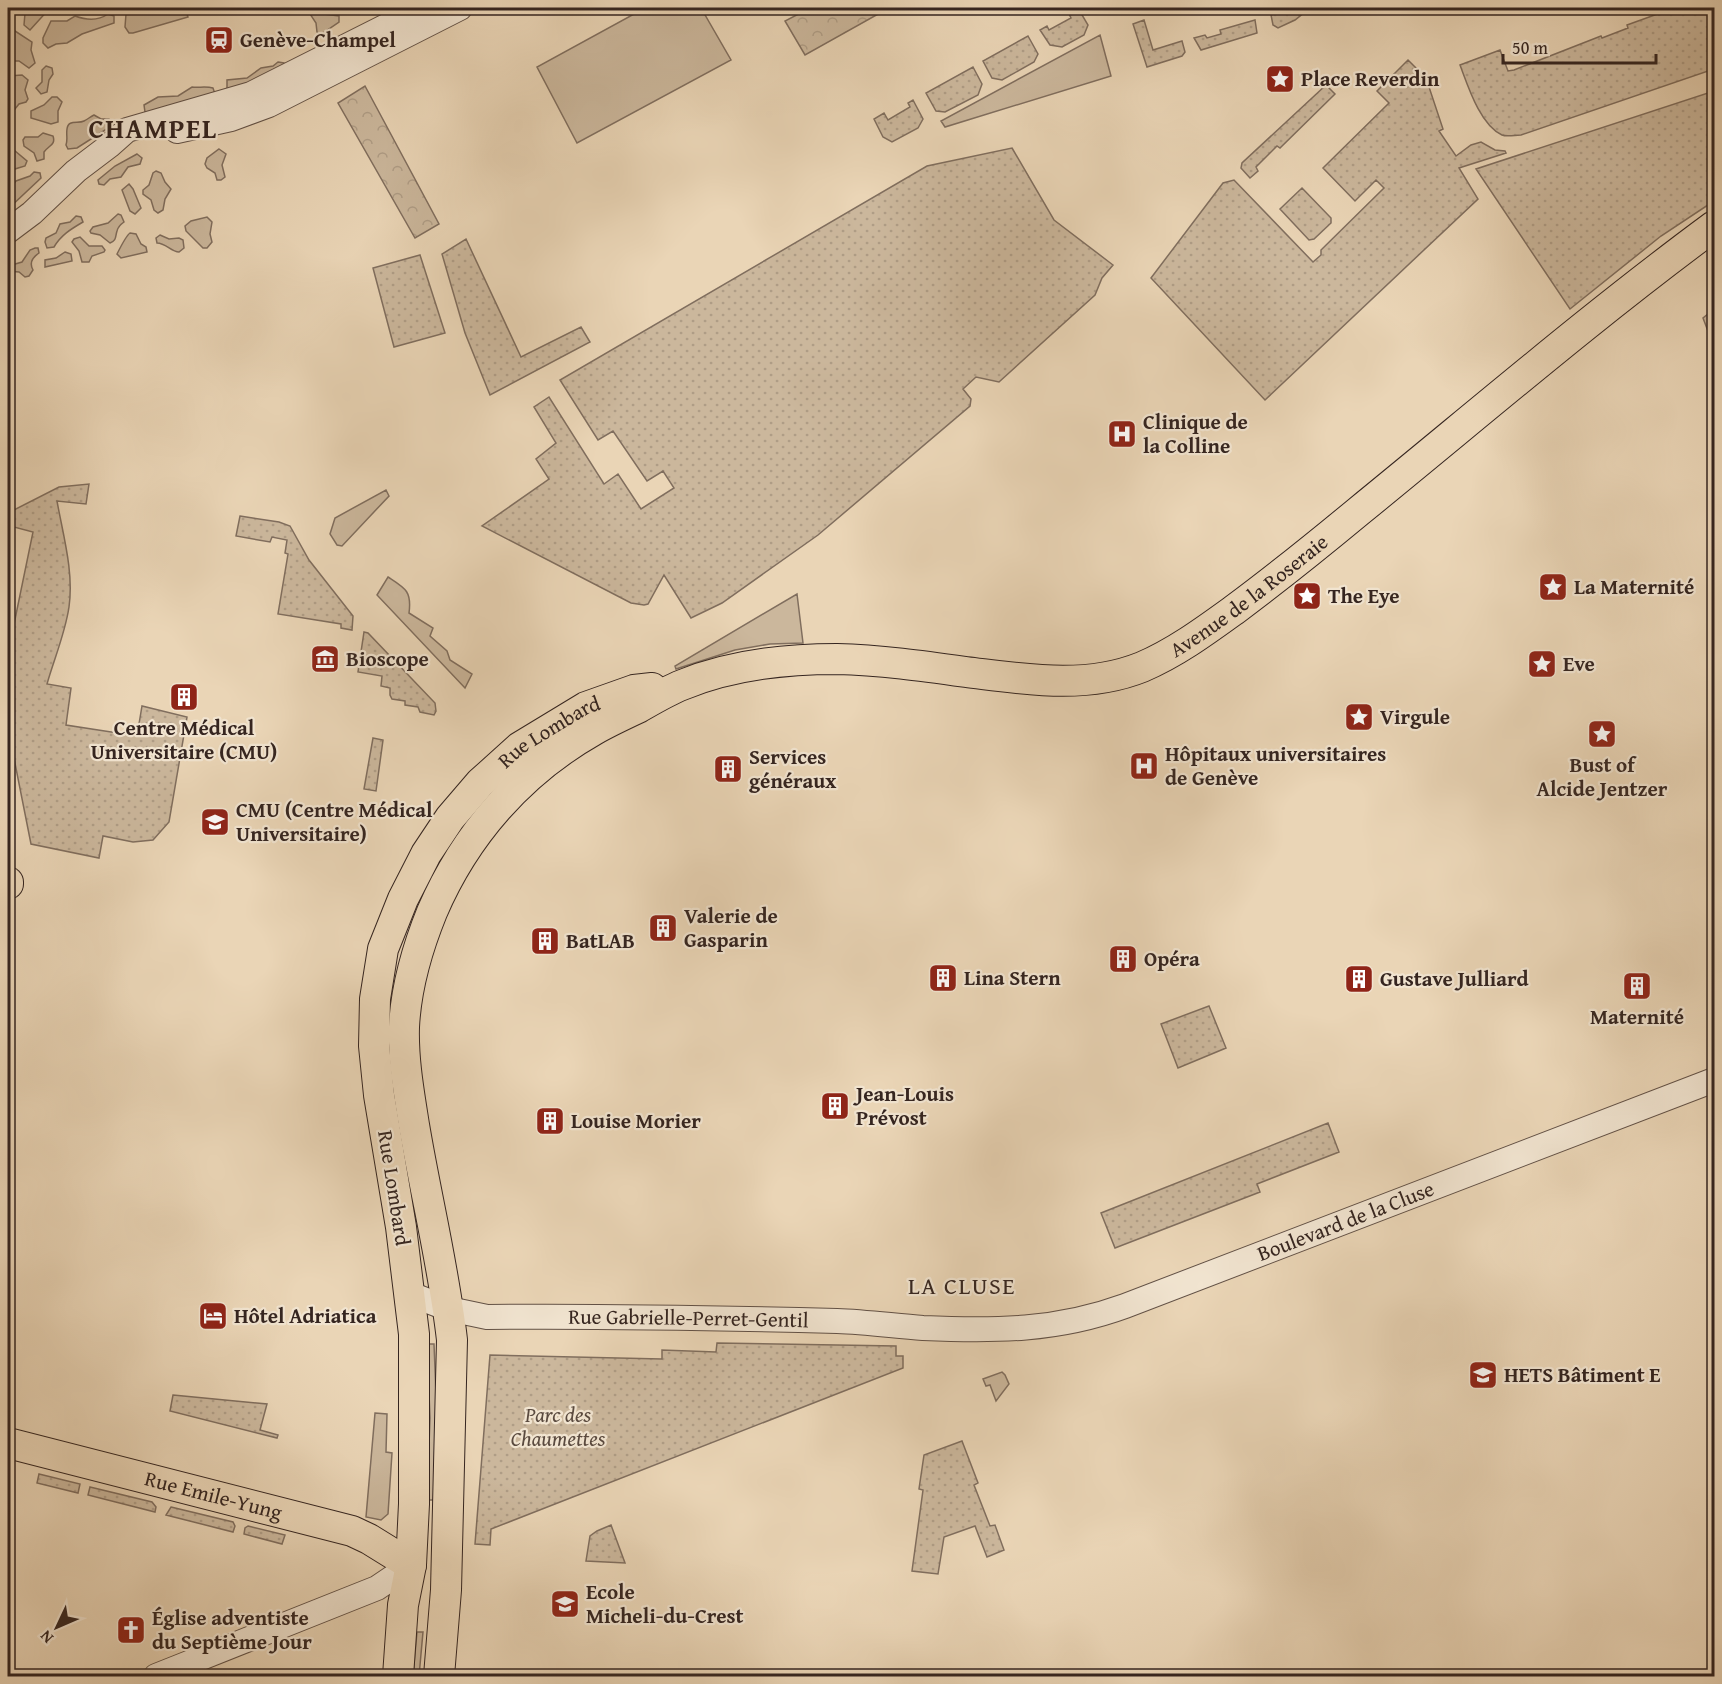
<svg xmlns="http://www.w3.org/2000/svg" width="1722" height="1684" font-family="'Gentium Book Plus',serif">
<defs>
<pattern id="forest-crowns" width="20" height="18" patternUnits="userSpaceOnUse" patternTransform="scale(1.5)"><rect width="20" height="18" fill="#cbb79c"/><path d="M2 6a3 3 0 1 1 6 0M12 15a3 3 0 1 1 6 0" fill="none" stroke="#af9d86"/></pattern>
<pattern id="park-dots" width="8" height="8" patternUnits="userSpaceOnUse" patternTransform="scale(1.5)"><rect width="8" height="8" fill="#cbb79c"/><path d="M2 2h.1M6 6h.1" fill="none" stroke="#af9d86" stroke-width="1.8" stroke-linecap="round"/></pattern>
</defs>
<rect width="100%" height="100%" fill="#ead5b6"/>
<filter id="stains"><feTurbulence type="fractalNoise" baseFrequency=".00333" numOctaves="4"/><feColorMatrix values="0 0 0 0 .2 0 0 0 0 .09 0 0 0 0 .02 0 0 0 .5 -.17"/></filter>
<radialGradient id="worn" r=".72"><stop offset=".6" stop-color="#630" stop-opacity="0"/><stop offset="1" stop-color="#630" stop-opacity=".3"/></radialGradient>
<path fill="#cbb79c" stroke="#806e5e" stroke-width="1.5" d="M21,8H50L30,30L24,25L25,13Z
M122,8H185L188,17L133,33H129L125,27L126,14Z
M316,8L324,14L339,16V22L320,35L317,32L316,23L310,14L311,11Z
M645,8H701L731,60L577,143L537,67Z
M108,14L114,16V23L82,34L67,43L56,44L48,48L43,43V38L51,21H67L75,16C86,20 98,21 108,14Z
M12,29L32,42L31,50L35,63L29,68L19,61H10L8,58L10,47L8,32Z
M1100,35L1111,76L945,127L941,121Z
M278,62L284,63L285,65L264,81L227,89V80L247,78L261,68L273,66Z
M46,66L52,68L53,74L49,80L47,92L41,94L36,88L42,82V70Z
M8,76L22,75L28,80L25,90L28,99L26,102L19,104L11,114L9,115Z
M192,87C198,88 206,86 213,88L215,94L149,114L145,112L144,105L158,97L178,96Z
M52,97H57L62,102L58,111V122L51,124L31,118V111L44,105Z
M94,115L101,119H109L113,125L77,148L68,149L66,145C68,139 66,135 67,129C68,119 78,124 84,121C88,119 90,117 94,115Z
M43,133L53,136C56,145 49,145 44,152V159L37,161L34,153L24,146L23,140L25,137H38Z
M8,145L27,161L25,166L15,169L8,176Z
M219,149L226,154L222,165L225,177L221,180H217L215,173L207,168L205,164L207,158Z
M137,154L142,158L140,164L128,167L121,177L110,179L104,185L99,184L98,180L115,166Z
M156,171L161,173L165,182L171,189L165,199L163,210L158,213L154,210L151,200L143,194V190L149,185L153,173Z
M34,172L40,173L41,178L8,209V191L16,181L30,176Z
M129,184L133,189L141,208L135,214L130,211L122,190Z
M118,214L121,215L124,222C121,224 118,227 117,231C115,237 117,240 110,243L100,235L91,233L90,231L93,227L108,223Z
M76,216L81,217L83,222C71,229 61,235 54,247L47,248L45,242L46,238L56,233L60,224L70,222Z
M207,217L212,222L210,234L212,242L207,248H203L186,231L185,226L191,221Z
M130,233L136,234L141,244L146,247L147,252L121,258L117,254C119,250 127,235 130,233Z
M160,235L169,239L179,238L183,240L184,248L179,252C171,252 166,243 157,243L156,238Z
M80,237L89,246H102L105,250L104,252L92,256L89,262H82L79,251L72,242L74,239Z
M35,248H38L39,253C33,257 29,263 33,270L29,276L25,277L19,272L8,271V266L22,262L30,250Z
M65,252L71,254L72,261L45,267V260L56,258Z
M386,490L389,496L342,546L337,545L330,534L335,518Z
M388,577C405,588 412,591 409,613L433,628L430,636L447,651L450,660L472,674L465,688L377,595Z
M797,594L803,643L770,644L735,650L676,669L675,666Z
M427,1344H434L437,1419L434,1500H427L430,1418Z
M1002,1372L1005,1375L1009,1384L996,1401L990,1385L986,1386L983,1379Z
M375,1413L387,1414L386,1452L392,1453L388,1514L381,1520L366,1517Z
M417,1632H423L419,1676H413Z"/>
<path fill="url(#forest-crowns)" stroke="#806e5e" stroke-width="1.5" d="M810,8H889L805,55L785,21Z
M365,86L439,224L415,238L338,103Z"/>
<path fill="url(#park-dots)" stroke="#806e5e" stroke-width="1.5" d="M1066,8H1078L1088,25L1084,35L1062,47L1050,45L1040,30L1047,26L1049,30L1071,18Z
M1291,8H1310L1295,20L1278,28L1273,25L1271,15Z
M1674,8H1714V69L1521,135C1515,135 1507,137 1502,135C1480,125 1468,86 1460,65L1500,50L1508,71L1514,70L1601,36L1602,38L1628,28L1627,25Z
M1144,20L1153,50L1182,41L1185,52L1182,56L1147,67L1133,24Z
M1255,20L1257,33L1201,50L1194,38L1205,35L1207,38L1221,34L1220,30Z
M1028,36L1038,54L1034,62L1002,80L992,78L983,61Z
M1408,60L1430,82L1428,84L1443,129L1439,131L1456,156L1471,145L1481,142L1495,150L1505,151L1506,153L1459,168L1478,199L1265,400L1151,278L1223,183L1234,180L1313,262L1321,255V250L1384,188L1376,180L1355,201L1323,168L1389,103L1377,91Z
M973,67L982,84L978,95L945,112L936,111L926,93Z
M1326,85L1335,94L1280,148L1277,146L1256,167L1258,171L1250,178L1241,168L1242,163Z
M1714,91V201L1661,236L1570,309L1476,169Z
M913,100L923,119L918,128L892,142L883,137L874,119L884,113L888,120L910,107L908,103Z
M1012,148L1054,220L1113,265L1102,278L1095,295L999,382L976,377L963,389L971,399L970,406L818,535L722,603L691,618L664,575L648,604L644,605L631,603L482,526L549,479L536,459L556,443L534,407L549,397L604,484L618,474L641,509L674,488L663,471L647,481L613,431L598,440L560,380L927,166Z
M1302,188L1331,218V223L1314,239L1309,240L1280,209Z
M466,239L521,357L581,327L590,342L490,395L465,333L442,254Z
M420,255L445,333L394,347L373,268Z
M1714,309V347L1703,318Z
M89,484L86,504L57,501C63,535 74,572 69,607C65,634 54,659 47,684L71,688L66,725L137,736L142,706L187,717L169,822L153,840L133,842L103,836L99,858L31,844L8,728V638L12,634L33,532L10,526L8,513L59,487Z
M240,516L279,522L290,526L309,560L353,616L352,630L341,628V624L278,614L288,554L285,553L287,540L272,537L270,542L236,536Z
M364,632L368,633L435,703L436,711L434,715L420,712L418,707L405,705V701L392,699L390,695V688L381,686L382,676L358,672Z
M373,738L383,740L376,791L364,789Z
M1209,1006L1226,1048L1178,1068L1161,1024Z
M1328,1123L1339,1152L1257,1184L1260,1192L1115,1248L1101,1213Z
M717,1343L896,1346V1356H903V1368L491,1529L490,1545L475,1544L490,1355L662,1359V1350L716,1352Z
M173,1395L267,1404L260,1430L278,1435L277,1438L170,1411Z
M962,1441L978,1483L974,1485L990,1526L995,1525L1004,1550L987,1557L975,1526L944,1537L938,1574L912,1571L923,1490L919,1489L924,1455Z
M39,1474L80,1484L78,1493L37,1483Z
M90,1487L152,1502L156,1507L155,1512L88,1495Z
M171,1507L233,1522L235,1526L233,1532L166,1515Z
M611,1525L625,1563L586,1561L590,1536L597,1531Z
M248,1526L285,1535L282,1544L244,1534L245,1528Z"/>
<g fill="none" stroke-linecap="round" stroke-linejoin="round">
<g stroke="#625146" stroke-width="26">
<g id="minor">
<path d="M177,131L231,119L269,105L460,8"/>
<path d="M8,231L32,213L76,171L109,146L127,130L251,94L422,8"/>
<path id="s1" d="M410,1294L449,1309L487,1317C604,1316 721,1318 837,1321C866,1322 895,1326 923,1328C995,1331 1057,1331 1125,1306L1714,1080"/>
<path d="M156,1676L377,1588L411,1565"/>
</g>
</g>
<g stroke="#352520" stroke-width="32">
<g id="major">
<path d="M8,882V884"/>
<path id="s2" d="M8,1443L352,1531L369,1539L411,1565"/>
<path id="s3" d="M398,1676L403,1605L411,1565L414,1504V1334L401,1227L379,1095L374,1046L375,999L383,949L403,899L426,854L450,818L480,783L520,747L586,707L634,690L652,688"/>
<path id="s4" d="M439,1676L446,1590L452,1340C444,1268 426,1197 414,1125C409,1093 403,1060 404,1027C406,987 417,949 432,912C465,835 520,772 594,730C608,722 623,715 638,708C652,700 667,691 682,685C730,665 786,659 837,659C880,660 923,666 966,672C1024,679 1085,690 1142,667C1175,653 1205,631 1234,610C1277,578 1318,545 1359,511C1477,415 1592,316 1714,226"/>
</g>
</g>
<use href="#minor" stroke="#f1e4d0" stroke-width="24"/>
<use href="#major" stroke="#ead5b6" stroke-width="30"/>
</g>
<defs>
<g id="station-square" transform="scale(1.5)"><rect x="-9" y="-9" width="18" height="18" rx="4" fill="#8f2418" stroke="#f1e4d0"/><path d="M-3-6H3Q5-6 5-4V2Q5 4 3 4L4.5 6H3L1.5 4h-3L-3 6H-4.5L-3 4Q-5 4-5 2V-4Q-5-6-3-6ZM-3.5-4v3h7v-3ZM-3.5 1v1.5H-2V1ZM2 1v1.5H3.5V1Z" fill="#fff"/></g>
<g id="sight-square" transform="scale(1.5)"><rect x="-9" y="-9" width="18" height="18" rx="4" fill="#8f2418" stroke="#f1e4d0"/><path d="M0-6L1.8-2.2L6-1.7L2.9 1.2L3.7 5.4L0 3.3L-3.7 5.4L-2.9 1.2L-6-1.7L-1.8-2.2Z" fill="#fff"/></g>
<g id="hospital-square" transform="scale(1.5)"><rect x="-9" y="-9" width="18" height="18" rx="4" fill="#8f2418" stroke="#f1e4d0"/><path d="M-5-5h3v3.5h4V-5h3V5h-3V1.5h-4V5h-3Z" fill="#fff"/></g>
<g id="museum-square" transform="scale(1.5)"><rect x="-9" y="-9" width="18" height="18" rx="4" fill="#8f2418" stroke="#f1e4d0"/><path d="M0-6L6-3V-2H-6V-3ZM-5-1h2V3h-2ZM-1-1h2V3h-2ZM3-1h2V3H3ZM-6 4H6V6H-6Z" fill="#fff"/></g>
<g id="building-square" transform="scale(1.5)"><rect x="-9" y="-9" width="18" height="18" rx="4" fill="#8f2418" stroke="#f1e4d0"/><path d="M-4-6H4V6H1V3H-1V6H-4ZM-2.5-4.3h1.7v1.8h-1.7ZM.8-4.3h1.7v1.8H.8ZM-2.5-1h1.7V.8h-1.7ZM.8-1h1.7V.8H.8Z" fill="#fff"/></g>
<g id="university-square" transform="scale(1.5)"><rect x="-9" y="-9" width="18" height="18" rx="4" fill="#8f2418" stroke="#f1e4d0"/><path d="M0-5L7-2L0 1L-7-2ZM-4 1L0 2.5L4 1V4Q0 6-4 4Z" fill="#fff"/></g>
<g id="hotel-square" transform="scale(1.5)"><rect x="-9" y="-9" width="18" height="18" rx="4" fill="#8f2418" stroke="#f1e4d0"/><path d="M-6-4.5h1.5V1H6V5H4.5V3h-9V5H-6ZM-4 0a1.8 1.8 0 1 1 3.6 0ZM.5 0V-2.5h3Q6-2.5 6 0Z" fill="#fff"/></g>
<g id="school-square" transform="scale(1.5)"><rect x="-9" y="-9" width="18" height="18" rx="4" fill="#8f2418" stroke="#f1e4d0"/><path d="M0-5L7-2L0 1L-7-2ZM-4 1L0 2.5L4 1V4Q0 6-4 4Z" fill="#fff"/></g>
<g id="church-square" transform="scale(1.5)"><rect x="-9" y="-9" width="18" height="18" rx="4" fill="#8f2418" stroke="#f1e4d0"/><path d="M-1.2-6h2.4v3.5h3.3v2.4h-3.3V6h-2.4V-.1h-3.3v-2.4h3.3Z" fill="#fff"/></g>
</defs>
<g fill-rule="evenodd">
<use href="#station-square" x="219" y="40"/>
<use href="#sight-square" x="1280" y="79"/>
<use href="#hospital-square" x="1122" y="434"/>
<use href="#sight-square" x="1553" y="587"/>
<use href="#sight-square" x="1307" y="596"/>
<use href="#museum-square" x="325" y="659"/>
<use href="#sight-square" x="1542" y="664"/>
<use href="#building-square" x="184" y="697"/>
<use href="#sight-square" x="1359" y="717"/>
<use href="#sight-square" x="1602" y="734"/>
<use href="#hospital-square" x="1144" y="766"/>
<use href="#building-square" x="728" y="769"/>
<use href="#university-square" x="215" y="822"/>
<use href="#building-square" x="663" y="928"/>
<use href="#building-square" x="545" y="941"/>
<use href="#building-square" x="1123" y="959"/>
<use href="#building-square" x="943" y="978"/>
<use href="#building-square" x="1359" y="979"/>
<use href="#building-square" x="1637" y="986"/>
<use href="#building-square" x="835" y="1106"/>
<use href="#building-square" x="550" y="1121"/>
<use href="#hotel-square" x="213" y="1316"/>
<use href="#university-square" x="1483" y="1375"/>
<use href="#school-square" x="565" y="1604"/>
<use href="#church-square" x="131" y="1630"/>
</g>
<g text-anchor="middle" stroke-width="4.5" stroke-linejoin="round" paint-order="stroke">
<g font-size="21" font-weight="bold" fill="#352520" stroke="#f1e4d0" text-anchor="start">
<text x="240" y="47">Genève-Champel</text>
<text x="1301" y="86">Place Reverdin</text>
<text x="1143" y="429">Clinique de<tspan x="1143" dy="24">la Colline</tspan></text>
<text x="1574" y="594">La Maternité</text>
<text x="1328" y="603">The Eye</text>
<text x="346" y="666">Bioscope</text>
<text x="1563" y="671">Eve</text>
<text x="1380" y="724">Virgule</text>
<text x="184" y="735" text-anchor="middle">Centre Médical<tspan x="184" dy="24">Universitaire (CMU)</tspan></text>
<text x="1165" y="761">Hôpitaux universitaires<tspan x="1165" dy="24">de Genève</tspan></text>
<text x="749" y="764">Services<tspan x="749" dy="24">généraux</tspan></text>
<text x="1602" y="772" text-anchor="middle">Bust of<tspan x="1602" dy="24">Alcide Jentzer</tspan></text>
<text x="236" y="817">CMU (Centre Médical<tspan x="236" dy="24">Universitaire)</tspan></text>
<text x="684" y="923">Valerie de<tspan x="684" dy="24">Gasparin</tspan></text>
<text x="566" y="948">BatLAB</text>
<text x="1144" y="966">Opéra</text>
<text x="964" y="985">Lina Stern</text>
<text x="1380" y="986">Gustave Julliard</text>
<text x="1637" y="1024" text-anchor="middle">Maternité</text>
<text x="856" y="1101">Jean-Louis<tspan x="856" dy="24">Prévost</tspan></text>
<text x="571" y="1128">Louise Morier</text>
<text x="234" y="1323">Hôtel Adriatica</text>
<text x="1504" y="1382">HETS Bâtiment E</text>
<text x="586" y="1599">Ecole<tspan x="586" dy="24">Micheli-du-Crest</tspan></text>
<text x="152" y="1625">Église adventiste<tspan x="152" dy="24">du Septième Jour</tspan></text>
</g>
<g font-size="21" fill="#352520" stroke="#f1e4d0">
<text dy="7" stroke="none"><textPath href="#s4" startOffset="1714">Avenue de la Roseraie</textPath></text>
<text dy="7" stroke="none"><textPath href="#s3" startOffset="1012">Rue Lombard</textPath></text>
<text transform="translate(394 1188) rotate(81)" y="7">Rue Lombard</text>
<text dy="7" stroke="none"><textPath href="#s1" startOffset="958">Boulevard de la Cluse</textPath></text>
<text dy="7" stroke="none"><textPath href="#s1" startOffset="282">Rue Gabrielle-Perret-Gentil</textPath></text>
<text dy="7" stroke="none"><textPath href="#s2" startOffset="212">Rue Emile-Yung</textPath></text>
</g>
<g font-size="21" font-style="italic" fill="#5a4a3f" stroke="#f1e4d0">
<text x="558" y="1422">Parc des<tspan x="558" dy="24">Chaumettes</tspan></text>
</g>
<g font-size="24" letter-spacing="1.5" fill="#352520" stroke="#f1e4d0">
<text x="962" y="1294">LA CLUSE</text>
</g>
<g font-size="27" font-weight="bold" letter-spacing="1.5" fill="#352520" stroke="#f1e4d0">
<text x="153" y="138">CHAMPEL</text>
</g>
</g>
<rect width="1722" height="1684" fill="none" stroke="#ead5b6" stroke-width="30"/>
<rect x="9" y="9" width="1704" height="1666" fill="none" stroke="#352520" stroke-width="3"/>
<rect x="15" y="15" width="1692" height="1654" fill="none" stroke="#352520" stroke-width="1.5"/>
<g transform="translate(57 1627) rotate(226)" stroke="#f1e4d0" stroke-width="4.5" paint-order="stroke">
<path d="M0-4.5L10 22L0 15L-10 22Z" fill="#352520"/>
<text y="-9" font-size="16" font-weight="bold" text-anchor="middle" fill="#352520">N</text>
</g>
<path d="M1503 54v9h153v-9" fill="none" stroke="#352520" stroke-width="3"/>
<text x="1512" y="54" font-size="18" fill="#352520" stroke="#f1e4d0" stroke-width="4.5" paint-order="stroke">50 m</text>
<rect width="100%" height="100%" filter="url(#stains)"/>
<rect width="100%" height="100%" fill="url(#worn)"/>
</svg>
